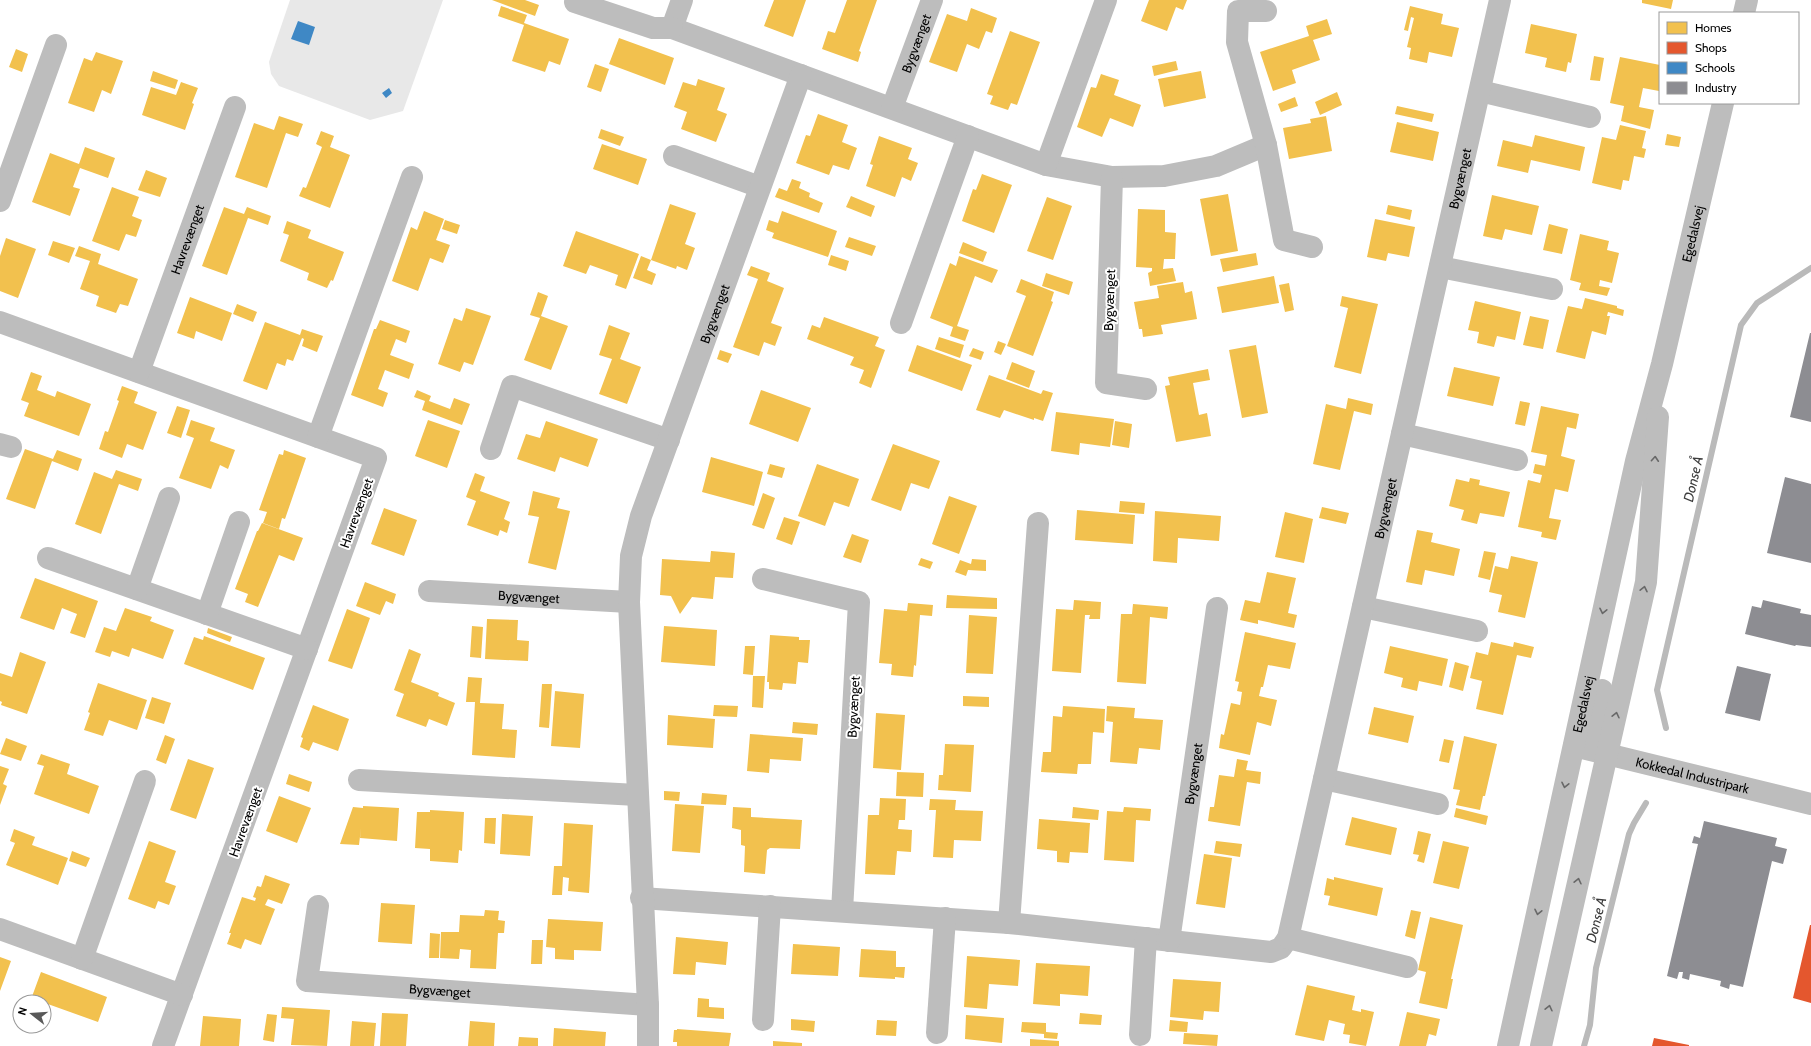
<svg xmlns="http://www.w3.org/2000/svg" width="1811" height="1046" font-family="Cabin,sans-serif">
<rect width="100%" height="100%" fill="#fff"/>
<path fill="#e8e8e8" d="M290,0H443L403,111L370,120L279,86L271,74L269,62Z"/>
<path fill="#f2c14e" d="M492,0H525L539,5L535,16Z
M774,0H806L793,37L764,26Z
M847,0H877L859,51L861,52L858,62L822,49L828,31L835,33Z
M1149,0H1187L1183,10L1176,7L1167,31L1141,21Z
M1642,0H1673L1671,9L1642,3Z
M501,6L527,15L524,23L569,39L560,65L549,61L545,72L512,61L524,25L498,16Z
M1410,6L1443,14L1441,24L1459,28L1452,57L1429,52L1427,63L1409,59L1411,48L1407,47L1414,18L1411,17L1408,31L1404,30Z
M971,8L997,18L992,33L986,31L979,49L967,44L957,72L929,62L947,14L967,21Z
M1327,19L1332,34L1313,40L1320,60L1292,70L1296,83L1273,91L1260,52L1309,36L1306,26Z
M1531,24L1577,34L1571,63L1568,62L1566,72L1545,67L1547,58L1525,53Z
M1010,31L1040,42L1017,105L1011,103L1008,110L990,104L993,96L987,94Z
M619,38L674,58L665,85L609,64Z
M16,49L28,54L22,72L9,67Z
M96,52L123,61L111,94L102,90L94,112L68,103L84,58L92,61Z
M1594,56L1604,58L1600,81L1590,80Z
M1620,57L1660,65L1659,91L1643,88L1639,107L1654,110L1650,129L1621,121L1624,106L1610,103Z
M1176,61L1178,70L1154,76L1152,66Z
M595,64L609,69L601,92L587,87Z
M153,71L178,80L175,89L150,81Z
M1201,71L1206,98L1164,107L1158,79Z
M1101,74L1119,80L1114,95L1141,105L1133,127L1110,118L1102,137L1077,127L1091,87L1096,88Z
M698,79L725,88L717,110L727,114L716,142L681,129L687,112L674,107L683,82L696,86Z
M181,82L198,88L192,103L194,104L185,130L142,115L151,87L176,95Z
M1337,92L1342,105L1320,115L1315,102Z
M1295,97L1298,106L1281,112L1278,104Z
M1397,106L1434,114L1432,122L1395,114Z
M818,114L848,125L842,142L857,148L849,170L833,165L829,175L796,163L806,135L810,136Z
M279,116L303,124L298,137L286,133L267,188L235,177L254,123L274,130Z
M1326,116L1332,151L1289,159L1283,128L1311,123L1310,119Z
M1397,122L1439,132L1433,161L1390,152Z
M1620,125L1646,131L1642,148L1646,149L1644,158L1634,156L1629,181L1623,180L1621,190L1592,183L1602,137L1616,140Z
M601,129L624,137L620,146L598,138Z
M321,131L334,136L330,147L350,155L330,208L299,196L303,187L306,188L322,147L316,144Z
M1667,134L1681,137L1679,147L1665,145Z
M1535,135L1585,147L1580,171L1531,160L1528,173L1497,166L1503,140L1532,147Z
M879,136L912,148L908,159L918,163L911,181L902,177L895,197L866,186L873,165L870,164Z
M602,144L647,159L638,185L593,169Z
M85,147L115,158L108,178L80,168L73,187L80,189L70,216L32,202L50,153L79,164Z
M146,170L167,178L160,197L138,190Z
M982,174L1012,185L994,233L962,221L973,189L976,190Z
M792,179L801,182L799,188L810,193L809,197L823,203L819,213L775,197L779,188L787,191Z
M112,187L139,197L132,216L142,220L136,237L126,234L119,251L92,241Z
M1228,194L1238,251L1211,256L1200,199Z
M1492,195L1539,206L1532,235L1505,229L1502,240L1483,236Z
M851,196L875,206L871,217L846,207Z
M1047,197L1072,206L1053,260L1027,251Z
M670,204L696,213L685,244L695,248L687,270L677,266L676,269L651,260Z
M1388,205L1412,210L1410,220L1386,214Z
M224,207L244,214L247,207L271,216L268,225L248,218L227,275L202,266Z
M1138,209L1165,210V232L1176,233L1175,259H1164L1163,269L1173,268L1176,281L1150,286L1148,273L1152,271V268L1136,267Z
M424,211L444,219L436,240L450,245L443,263L430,258L418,291L392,281L411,227L417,230Z
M782,211L837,231L828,257L772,238L774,233L766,230L769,220L778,223Z
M1375,219L1415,227L1409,257L1388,253L1386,261L1367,257Z
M445,220L460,225L457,234L442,229Z
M287,221L311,230L308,238L344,252L333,281L331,280L327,288L307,280L309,273L280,261L289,235L283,233Z
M1549,224L1568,229L1562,254L1543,250Z
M576,231L639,254L626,289L615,285L618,275L590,265L586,274L563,266Z
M1580,234L1609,241L1607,250L1619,253L1612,283L1600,280L1599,286L1610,288L1607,296L1579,290L1581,283L1570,280Z
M849,237L876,246L872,256L845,247Z
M6,238L36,249L18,298L0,291V256Z
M53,241L75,248L69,263L48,255Z
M963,242L987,252L983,262L959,253Z
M79,246L101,254L98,264L138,279L128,306L120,304L116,313L96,306L99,296L80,289L90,261L75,256Z
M1256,253L1258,265L1223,272L1220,259Z
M831,255L849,261L846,271L828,265Z
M641,256L651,260L647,270L656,274L652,285L633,278Z
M959,256L998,270L992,283L975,276L957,326L969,330L965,341L950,336L953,327L930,318L950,263L956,266Z
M751,266L770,273L767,281L784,288L771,323L782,327L775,346L764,342L759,356L733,347L758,279L747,275Z
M1046,273L1073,282L1069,295L1042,286Z
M1274,276L1279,303L1222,313L1217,287Z
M1021,279L1054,292L1051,301L1053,302L1033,356L1007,346L1026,296L1016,292Z
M1183,282L1185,293L1192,291L1197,319L1161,325L1163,334L1143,337L1142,329H1139L1134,302L1159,298L1157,286Z
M1289,283L1294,310L1285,312L1279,285Z
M538,292L548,296L541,316L568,326L551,370L524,360L540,318L530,315Z
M1342,296L1378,304L1361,374L1334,367L1348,308L1340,306Z
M190,297L232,313L222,341L196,331L194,339L177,333Z
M1585,298L1617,306V308L1624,310L1623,316L1608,312L1607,316H1610L1606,335L1592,331L1585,359L1556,352L1568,306L1582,309Z
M1475,301L1521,312L1515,340L1497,336L1494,347L1477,343L1479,332L1468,330Z
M237,304L257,312L253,322L233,314Z
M466,308L491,316L473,365L464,362L460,372L438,364L454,318L462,321Z
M1530,316L1549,320L1543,349L1523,345Z
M824,317L879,337L875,346L885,350L871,388L859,383L864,370L850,365L854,357L807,339L812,325L820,328Z
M380,320L410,331L406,343L396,339L390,355L414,364L409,379L385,370L378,389L388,393L383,407L351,395L374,329H376Z
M265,322L300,335L302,329L323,336L317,352L302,346L304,339L302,338L293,361L287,359L285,366L277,363L267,390L243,381Z
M609,325L630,333L620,359L641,367L627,404L599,394L612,359L599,355Z
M939,337L964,345L960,358L935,349Z
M998,341L1006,344L1001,355L994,352Z
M917,345L972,365L962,391L908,371Z
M1256,345L1268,413L1242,418L1229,350Z
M973,348L984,352L981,360L969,356Z
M720,350L732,354L728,363L717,359Z
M1012,362L1035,371L1029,388L1006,379Z
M1454,367L1500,377L1493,406L1447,396Z
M1208,369L1210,380L1193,383L1199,415L1207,413L1211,436L1176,442L1165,386L1170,385L1168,377Z
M31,372L42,376L37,390L55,397L57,391L91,404L79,436L24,416L29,403L21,400Z
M989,375L1041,394L1043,390L1053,393L1043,421L1034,418V420L1004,410L1000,418L976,410Z
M122,386L138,392L134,403L157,412L143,450L127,444L122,458L99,449L105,431L108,432L119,401L117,400Z
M417,390L431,396L429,401L450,409L454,398L470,404L462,425L422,410L425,401L414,397Z
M761,390L811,408L798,442L749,424Z
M1348,398L1373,404L1371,415L1354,411L1340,470L1313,464L1326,404L1346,409Z
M1520,401L1530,403L1525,426L1515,424Z
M177,406L190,410L181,438L167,433Z
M1541,406L1579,414L1576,429L1567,427L1561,456L1575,460L1568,492L1555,489L1549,518L1561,520L1556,540L1541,537L1542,532L1518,527L1528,480L1540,483L1542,475L1533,473L1535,464L1545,466L1547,455L1531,452Z
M1056,412L1114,419L1110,447L1080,443L1079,455L1051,451Z
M191,420L215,428L210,441L235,450L228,469L220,465L211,489L179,478L194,438L186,435Z
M428,420L460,431L447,468L415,456Z
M546,421L598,439L588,467L560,457L555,472L517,459L526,434L540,438Z
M1115,421L1132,424L1129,448L1112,445Z
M893,444L940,461L929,489L911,483L901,511L871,500Z
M25,449L53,459L57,450L82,459L78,471L52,461L35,509L6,499Z
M284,450L306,458L285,519L282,518L279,529L263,523L267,512L259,510L279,454L283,455Z
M711,457L763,472L754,506L702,492Z
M770,464L785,468L782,478L767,474Z
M817,464L859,479L849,507L834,502L825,526L798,516Z
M116,470L142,479L138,491L119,484L101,534L75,524L94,472L112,479Z
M475,473L485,477L480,491L510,502L504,519L510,522L507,533L500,530L498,536L467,525L476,501L466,497Z
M1470,478L1480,480L1479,485L1510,492L1504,517L1480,513L1477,524L1461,520L1464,510L1449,506L1456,479L1469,482Z
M533,491L560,498L557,508L570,511L556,570L528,563L539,517L528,515Z
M763,493L775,498L764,529L752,525Z
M949,496L977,506L959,554L932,544Z
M1120,501L1145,503L1144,514L1119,512Z
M1322,507L1349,513L1346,524L1319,518Z
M384,508L417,520L404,556L371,544Z
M1077,510L1135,515L1133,544L1075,540Z
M1155,511L1221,516L1219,541L1178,538L1177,563L1153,561Z
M1285,512L1313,519L1304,563L1275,557Z
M784,517L800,522L792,545L776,539Z
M262,523L303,538L294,561L279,555L258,607L245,602L248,594L235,589L257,531H258Z
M1417,530L1433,533L1431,542L1460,549L1454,576L1425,570L1422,585L1406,582Z
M852,534L869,540L861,563L843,557Z
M711,551L735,553L733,578L715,577L713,599L692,597L680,614L671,596L660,595L662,559L710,562Z
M1484,551L1496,553L1490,580L1478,577Z
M1511,556L1538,562L1525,618L1498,612L1502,595L1489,592L1495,566L1508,569Z
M921,558L933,562L930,569L918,565Z
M972,559L986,560V571L968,570L966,576L955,572L960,560L971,564Z
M1267,572L1296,578L1288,613L1297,615L1294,628L1258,620V624L1240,620L1245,600L1260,603Z
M35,578L98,601L85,638L70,633L77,614L62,608L54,630L20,618Z
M365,582L396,594L393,604L386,601L380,615L356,606Z
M947,595L997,598V609L946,608Z
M1074,600L1101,602L1100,619H1089L1090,615H1085L1081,673L1052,671L1056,609L1073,610Z
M908,603L933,605L932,616L920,615L916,666L914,665L913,677L891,675L892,664L879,663L884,609L907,611Z
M1133,604L1168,607L1167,619L1150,617L1146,684L1117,682L1121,614H1132Z
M125,608L152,617L150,621L174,630L163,659L132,648L129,657L112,651L110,657L95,652L104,627L116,631Z
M347,609L370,618L352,669L328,661Z
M969,615L997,617L993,674L966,673Z
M487,619L518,620L517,640L529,641L528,661L485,659Z
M472,626L483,627L481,658L470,657Z
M664,626L717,630L715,666L661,662Z
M208,628L232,637L230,642L207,633Z
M1245,632L1296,643L1290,669L1268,665L1263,687H1261L1259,696L1277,700L1271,726L1257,722L1250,755L1219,748L1221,734L1224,735L1231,703L1240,705L1242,692L1237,691L1239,682L1235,681Z
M770,635L799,637V640H810L808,663L798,662L796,684L783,683L782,690L769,689V682H767Z
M204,636L265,658L253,690L184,664L194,637L203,640Z
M1491,642L1513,647L1514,642L1534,647L1531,658L1517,655L1503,715L1476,709L1482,681L1470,678L1476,652L1488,655Z
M745,646H755L753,675L743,674Z
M1390,646L1448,659L1442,686L1419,681L1417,691L1401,687L1403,678L1384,673Z
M409,649L421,654L411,682L439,693L438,696L455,703L447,726L429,719L426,727L396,716L404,694L394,690Z
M20,652L46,662L27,714L1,705L2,702L0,701V673L12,677Z
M1455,662L1469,666L1463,691L1449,687Z
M753,676H765L763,708L752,707Z
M468,677L482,678L480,703L504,704L502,729L517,730L515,758L472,755L475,702H466Z
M98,683L147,700L137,730L109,720L103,736L84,730L90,713L88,712Z
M542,684H552L549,728L539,727Z
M555,691L584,694L580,748L551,746Z
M963,696L989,697V707L963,706Z
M152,697L171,703L164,724L145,718Z
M313,705L349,719L338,751L313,742L309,751L300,747L303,738L301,737Z
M714,705L738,706L737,717L713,716Z
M1063,706L1105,709L1104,733L1093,732L1091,764H1078L1077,774L1041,772L1043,752H1051L1053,716L1062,717Z
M1107,706L1135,708L1134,718L1163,720L1160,750L1139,748L1137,764L1110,762L1113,722L1106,721Z
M1374,707L1414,716L1408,743L1368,734Z
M876,713L905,715L901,770L873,768Z
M668,715L715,719L713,748L667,745Z
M793,722L818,724L817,735L792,733Z
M750,734L803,738L801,761L770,759L769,773L747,771Z
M165,735L175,739L166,764L156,760Z
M1464,736L1497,744L1485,796H1483L1480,810L1456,805L1460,790L1453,789Z
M6,738L27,746L21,761L0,754Z
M1444,739L1454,741L1449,763L1439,761Z
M945,744L974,745L971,792L938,790L939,775H943Z
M41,754L70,764L67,774L99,786L89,814L34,794L44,766L37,764Z
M188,759L214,768L196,819L170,810Z
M1237,759L1248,761L1246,770L1261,772L1260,784L1247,782L1240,826L1208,821L1210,807H1214L1219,775L1234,777Z
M0,766L9,769L3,784L7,786L0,805Z
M897,772L924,773L923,797L896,796Z
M289,774L312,782L309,792L286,784Z
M664,791L680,792L679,801L664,800Z
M702,793L727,795L726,805L701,804Z
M279,796L311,808L297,843L266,831Z
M880,798L906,799L905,820H899L898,829L912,830L911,852L897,851L895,875L865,874L868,815H879Z
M930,799L956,800L955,810L983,811L981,841L954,840L953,858L933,857L936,810H929Z
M675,804L704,806L700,853L672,851Z
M363,806L399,808L397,841L360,838L361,828L359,845L340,844L353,807L363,808Z
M733,807L751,808V817L802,820L800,849L770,848L767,850L765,874L744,872L745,846L741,845V830L732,828Z
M1073,807L1099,810L1098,820L1072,818Z
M1124,807L1151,809L1150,821L1136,820L1134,862L1104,860L1107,811L1123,812Z
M1456,808L1488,816L1486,825L1454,817Z
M430,810L464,812L462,851L459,850L458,863L430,861V849L415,848L417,812H430Z
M502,814L533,816L530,856L500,854Z
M1352,817L1397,828L1391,855L1345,845Z
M485,818H496L495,844L484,843Z
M1039,819L1090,823L1088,853L1070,852L1069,863L1057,862V851L1037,849Z
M564,823L593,825L589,893L568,891L569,878L563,877L562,895H552L554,866H562Z
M14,829L35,837L32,845L68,858L58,885L6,865L15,843L10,841Z
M1418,831L1431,834L1424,863L1417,861L1419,855L1413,854Z
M149,841L176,851L165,882L176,886L169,905L158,901L155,909L128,899Z
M1216,841L1242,844L1240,857L1214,853Z
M1443,841L1469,847L1459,889L1433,883Z
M72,851L90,858L86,867L69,861Z
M1204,854L1232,858L1225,908L1196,904Z
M265,875L290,884L282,904L268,899L265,905L275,909L261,945L245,939L241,949L227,944L231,933H229L242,897L255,901L256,898L253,897L257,886L261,887Z
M1334,877L1383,888L1377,916L1328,905L1330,896L1324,895L1327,878L1334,880Z
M381,903L415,905L412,944L378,942Z
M485,910L499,911L498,920L505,921L504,933H498L496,969L470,968L471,950L460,949L459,959L440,958L441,932H459L460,915L484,916Z
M1411,910L1421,912L1415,939L1405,936Z
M1430,917L1463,925L1451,979H1453L1447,1009L1419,1003L1426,972L1418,970Z
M548,919L603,922L601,951L574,950V960L555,959V948L546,947Z
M430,933L440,934L439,958H429Z
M676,937L728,942L726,965L696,962L695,975L673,974Z
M532,940H543L542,964H531Z
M793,944L840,947L838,976L791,974Z
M861,949L896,951V967H905L904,978L895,977V979L859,977Z
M967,956L1020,960L1018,986L989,984L987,1009L964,1007Z
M0,957L11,961L0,991Z
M1036,963L1090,966L1088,996L1060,994V1006L1033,1004Z
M41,972L107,997L98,1022L45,1003L44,1007V1002H30Z
M1173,979L1221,982L1219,1012L1204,1011L1203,1020L1170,1017Z
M1307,985L1355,996L1352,1010L1361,1012V1009L1374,1012L1366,1046L1349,1043L1350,1035L1343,1034L1345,1024L1329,1020L1324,1041L1295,1035Z
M698,998L709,999V1007L724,1008V1019L697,1017Z
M282,1007L330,1010L327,1046L291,1045L294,1019L281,1018Z
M1407,1012L1440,1019L1436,1036L1429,1034L1426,1046H1399Z
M382,1013L408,1014L406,1046H380Z
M1080,1013L1102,1015L1101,1025L1079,1024Z
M267,1014L277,1015L274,1042L263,1040Z
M966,1015L1004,1018L1002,1043L965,1039Z
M203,1016L241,1019L239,1046H200Z
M791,1019L815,1021L814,1032L791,1030Z
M877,1020L897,1021L896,1036L876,1035Z
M1170,1020L1188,1022L1187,1032L1169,1031Z
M352,1021L376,1023L374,1046H350Z
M470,1021L495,1023L494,1046H468Z
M1022,1022L1046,1023V1032L1058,1033L1057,1039L1044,1038V1034L1021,1032Z
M554,1028L606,1032L605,1046H553Z
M677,1029L731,1033L729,1046H677V1042H673L674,1030H677Z
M1184,1033L1218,1035L1217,1046L1183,1044Z
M519,1037L538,1038V1046H518Z
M1030,1039L1059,1041V1046H1030Z
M773,1041L802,1043V1046H773Z"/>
<path fill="#e4572e" d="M1810,925H1811V1003L1793,998Z
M1654,1038L1689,1045V1046H1652Z"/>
<path fill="#3f88c5" d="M298,21L315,27L309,45L291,39Z
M389,88L392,93L386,98L382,93Z"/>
<path fill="#8d8d92" d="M1810,333H1811V422L1790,417Z
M1785,477L1811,484V563L1767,553Z
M1763,600L1801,609L1800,613L1811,615V647L1796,645L1795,646L1745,634L1752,606L1761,608Z
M1737,666L1771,674L1760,721L1725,713Z
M1704,821L1777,838L1775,846L1787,849L1783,864L1772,861L1743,987L1730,984L1729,989L1720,986L1721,981L1690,974L1689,980L1682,978L1683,972H1679L1677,979L1667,976L1698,844L1692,843L1694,836L1700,838Z"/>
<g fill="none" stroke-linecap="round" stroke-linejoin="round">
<path stroke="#bababa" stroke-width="6" d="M1666,728L1657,690L1741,325L1757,303L1811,268
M1584,1046L1590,1025L1596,968L1629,834L1634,823L1646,803"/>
<g stroke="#bdbdbd" stroke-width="22">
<path d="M682,0L672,28L1046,165L1112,177L1164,176L1216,166L1266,145"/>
<path d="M575,2L653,28H672"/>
<path d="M1266,11H1238L1237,42L1266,145L1284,240L1312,247"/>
<path d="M1480,91L1590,117"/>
<path id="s1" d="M892,108L932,0"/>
<path d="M674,156L760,187"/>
<path d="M1046,165L1106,0"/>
<path d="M1112,177L1106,383L1146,389"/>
<path d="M0,201L56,45"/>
<path d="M1440,267L1552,289"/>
<path d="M0,322L376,458L163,1046"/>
<path d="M901,323L968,136"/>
<path id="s2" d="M139,372L235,107"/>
<path d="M1402,434L1517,460"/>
<path d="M318,437L412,177"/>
<path d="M0,444L11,447"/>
<path d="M491,449L512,386L669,440"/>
<path d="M48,558L307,649"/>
<path d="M763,579L859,602L842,911"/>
<path d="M137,589L169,498"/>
<path id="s3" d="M429,591L629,602"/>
<path d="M1363,607L1477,631"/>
<path d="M207,614L239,522"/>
<path id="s4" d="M1574,746L1811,804"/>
<path d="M1324,779L1438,804"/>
<path d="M359,780L637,795"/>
<path id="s5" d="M641,898L1009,923L1271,952L1281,948L1288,938L1500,0"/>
<path id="s6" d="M318,906L307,981L648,1005"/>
<path d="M1009,923L1038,523"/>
<path d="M0,929L182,995"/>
<path d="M1288,938L1407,967"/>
<path id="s7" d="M1169,941L1217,608"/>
<path d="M82,959L145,781"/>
<path d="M763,1020L770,906"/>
<path d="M937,1033L945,918"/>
<path d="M1140,1035L1146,938"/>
<path id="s8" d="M648,1046V1005L629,602L631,556L641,516L801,75"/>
</g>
<g stroke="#bdbdbd" stroke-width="22">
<path d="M1744,13L1747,0"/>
<path d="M1602,690L1593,732L1607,753"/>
<path id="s9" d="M1508,1046L1636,461L1662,364L1723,103"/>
<path d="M1541,1046L1646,582L1658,417"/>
</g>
</g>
<defs><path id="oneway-chevron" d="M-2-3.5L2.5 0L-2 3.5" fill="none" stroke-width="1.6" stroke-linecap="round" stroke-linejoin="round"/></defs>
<g stroke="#686868">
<use href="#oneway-chevron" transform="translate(1655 459) rotate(-86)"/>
<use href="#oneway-chevron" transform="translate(1644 589) rotate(-78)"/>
<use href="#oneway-chevron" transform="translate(1603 611) rotate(102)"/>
<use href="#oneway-chevron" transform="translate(1616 715) rotate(-77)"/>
<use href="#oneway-chevron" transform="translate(1565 785) rotate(102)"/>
<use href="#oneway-chevron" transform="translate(1578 881) rotate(-77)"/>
<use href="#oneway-chevron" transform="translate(1538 912) rotate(102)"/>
<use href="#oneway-chevron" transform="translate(1549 1008) rotate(-77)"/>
</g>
<g text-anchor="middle" stroke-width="4" stroke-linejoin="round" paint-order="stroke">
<g font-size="13" fill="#000" stroke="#fff">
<text dy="5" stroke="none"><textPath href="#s1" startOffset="69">Bygvænget</textPath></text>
<text dy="5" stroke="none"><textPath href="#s5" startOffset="1434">Bygvænget</textPath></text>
<text dy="5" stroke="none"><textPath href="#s9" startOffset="833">Egedalsvej</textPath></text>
<text dy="5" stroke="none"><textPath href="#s2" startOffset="141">Havrevænget</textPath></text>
<text transform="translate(1109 300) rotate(-88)" y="5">Bygvænget</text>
<text dy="5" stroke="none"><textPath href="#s8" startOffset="747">Bygvænget</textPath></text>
<text dy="5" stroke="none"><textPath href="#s5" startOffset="1096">Bygvænget</textPath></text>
<text transform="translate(356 513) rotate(-70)" y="5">Havrevænget</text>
<text dy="5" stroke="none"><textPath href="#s3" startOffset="100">Bygvænget</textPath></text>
<text dy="5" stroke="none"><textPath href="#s9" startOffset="350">Egedalsvej</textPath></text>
<text transform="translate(853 707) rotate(-87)" y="5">Bygvænget</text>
<text dy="5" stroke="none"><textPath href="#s7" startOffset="169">Bygvænget</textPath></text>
<text dy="5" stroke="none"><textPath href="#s4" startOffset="122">Kokkedal Industripark</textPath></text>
<text transform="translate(245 822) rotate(-70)" y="5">Havrevænget</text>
<text dy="5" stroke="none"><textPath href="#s6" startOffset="209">Bygvænget</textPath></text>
</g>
<g font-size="14" font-style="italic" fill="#3d3d3d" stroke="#fff">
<text transform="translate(1693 479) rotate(-77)" y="5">Donse Å</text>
<text transform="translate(1596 920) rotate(-76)" y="5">Donse Å</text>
</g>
</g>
<rect x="1659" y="12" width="140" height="92" fill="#ffffff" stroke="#999999"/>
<rect x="1667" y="22" width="20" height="12" fill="#f2c14e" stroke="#999999"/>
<text x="1695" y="32" font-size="12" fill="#000000">Homes</text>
<rect x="1667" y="42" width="20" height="12" fill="#e4572e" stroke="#999999"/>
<text x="1695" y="52" font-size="12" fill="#000000">Shops</text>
<rect x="1667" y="62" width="20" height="12" fill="#3f88c5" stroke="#999999"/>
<text x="1695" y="72" font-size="12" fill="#000000">Schools</text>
<rect x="1667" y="82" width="20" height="12" fill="#8d8d92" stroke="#999999"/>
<text x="1695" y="92" font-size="12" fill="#000000">Industry</text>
<g transform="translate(32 1014) rotate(287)"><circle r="19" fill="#ffffff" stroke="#999999"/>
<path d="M0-3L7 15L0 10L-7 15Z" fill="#595959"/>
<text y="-6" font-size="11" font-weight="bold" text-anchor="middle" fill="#000000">N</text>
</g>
</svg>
